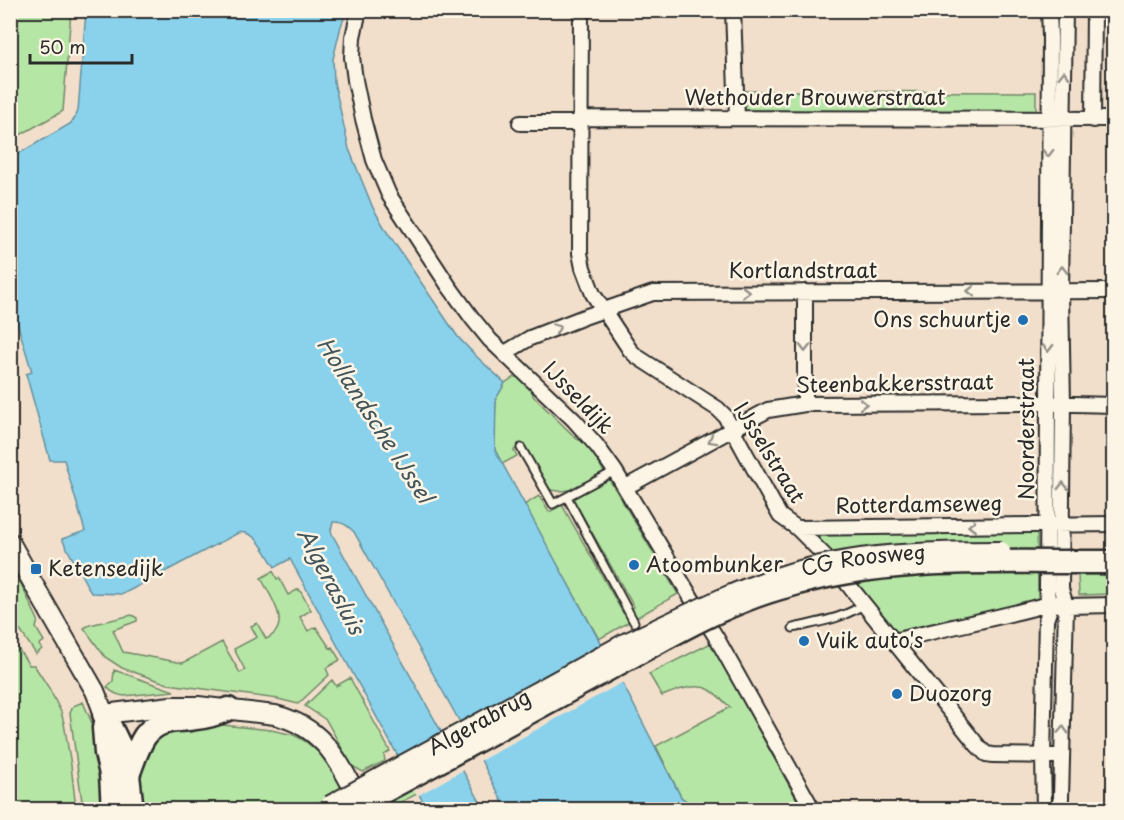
<svg xmlns="http://www.w3.org/2000/svg" width="1124" height="820" font-family="'Playpen Sans',sans-serif">
<rect width="100%" height="100%" fill="#f2dfcb"/>
<filter id="ink" filterUnits="userSpaceOnUse"><feTurbulence type="fractalNoise" baseFrequency=".0167" numOctaves="2"/><feDisplacementMap in="SourceGraphic" scale="12" xChannelSelector="R" yChannelSelector="G"/><feConvolveMatrix kernelMatrix="1 2 1 2 8 2 1 2 1" color-interpolation-filters="sRGB"/></filter>
<g filter="url(#ink)">
<path fill="#b6e6a5" stroke="#708868" stroke-width="1.5" d="M11,10L71,11L63,111L11,140Z
M739,91L1036,92V112L1031,115H740Z
M514,377H519L532,389L533,396L577,439C593,444 596,460 604,472C589,483 567,496 548,489L524,445L514,450L517,456L502,464L495,450L494,444L496,399L505,383Z
M609,479L678,594L599,639L524,505L539,496L549,512L562,505L623,613L634,607L572,497Z
M1037,527L1038,600L1030,608L902,633L892,631L819,540L820,532Z
M11,563L38,620L36,628L44,641L39,645L42,649L36,654L11,617Z
M273,571L277,579L279,578L288,595L299,589L311,610L300,617L308,631L316,627L330,648L332,647L340,660L326,668L329,675L298,704L278,699L168,684L122,668L105,657L84,628L90,625L132,615L137,618V621L113,630L123,652L183,663L222,642L240,673L245,670L234,649L257,637L251,626L257,623L266,639C294,626 270,596 261,578Z
M1078,575H1113V594L1079,595Z
M11,638L29,665H34L49,688L61,712L64,723L71,765L76,809H11Z
M711,643L802,809H697L681,797L656,746L730,707C724,702 717,694 710,690C695,682 676,691 662,696L649,674Z
M114,670L174,691L124,696C117,695 112,693 107,687L113,681Z
M350,678L390,751L384,755L385,761L363,772L352,766L326,720L305,706L332,680L336,686Z
M83,702L94,728L109,809H83L70,713L73,706Z
M203,723L271,730L294,735L305,741L324,757L348,793L326,801L312,803L292,809L141,810L139,775L154,733Z
M400,760L419,793L387,809H376L361,783Z"/>
<path fill="#8ad2eb" stroke="#648f9e" stroke-width="1.5" d="M86,11H347L341,26L333,59L334,82L349,149L373,208L387,232L458,337L477,357L505,383L496,399L495,450L624,686L681,797L697,809H506L481,760L354,532C348,526 342,521 333,522L331,530L332,534L484,809H427L290,559L275,567C266,554 256,529 238,533L123,594L91,593L62,539L85,531L64,460H50L26,374L32,372L13,309H11V158L70,124L75,118L78,111Z"/>
<path fill="#f2dfcb" d="M606,646L625,681L478,762L458,727Z
M446,734L465,769L417,796L397,761Z"/>
<g fill="none" stroke-linecap="round" stroke-linejoin="round">
<g stroke="#2b2b2b" stroke-width="11">
<path id="service" d="M521,448L553,504L615,471
M567,497L634,622
M793,628C818,622 843,619 864,604"/>
</g>
<g stroke="#2b2b2b" stroke-width="18">
<path id="minor" d="M359,10L353,37L352,57L355,80L363,119L374,160L389,195L448,285L472,318L490,340L574,420L597,446L615,471L692,599L716,637L813,810
M581,10L580,253L583,268L593,294L630,350L636,356L718,409L725,416L780,516L797,528L826,557L978,746L986,754L993,755L1062,756
M733,10L737,118
M1049,10L1050,37L1047,592L1048,598L1052,603
M581,118L1114,119
M1093,120L1094,10
M520,123H581
M505,353L530,338L584,317L653,293L1114,291
M805,404V292
M626,487L768,410L805,404L1035,403L1114,405
M797,528L1114,524
M1059,605L1066,606L1114,605
M894,641C947,627 1000,618 1052,603
M1044,810L1043,756L1046,620L1052,603
M1058,810L1061,798L1066,606L1061,589L1063,404L1061,291L1065,10"/>
</g>
<g stroke="#2b2b2b" stroke-width="22">
<g id="tertiary">
<path d="M10,542L34,585L95,691L104,714L171,706H198L275,715C326,728 339,763 362,805"/>
<path id="s1" d="M404,764L627,642"/>
</g>
</g>
<g stroke="#2b2b2b" stroke-width="27">
<path id="primary" d="M104,714L121,749L128,775L132,810
M104,728L106,753L111,774L113,810
M128,775C133,762 137,748 145,736C160,717 176,722 196,718C208,717 217,714 228,709
M410,777L634,655"/>
</g>
<use href="#service" stroke="#fcf5e5" stroke-width="7"/>
<use href="#minor" stroke="#fcf5e5" stroke-width="14"/>
<use href="#tertiary" stroke="#fcf5e5" stroke-width="18"/>
<use href="#primary" stroke="#fcf5e5" stroke-width="22"/>
<g stroke="#2b2b2b" stroke-width="22" stroke-linecap="butt">
<g id="tertiary-bridge">
<path id="s2" d="M627,642C679,619 728,592 783,575C852,553 928,551 1001,551"/>
<path d="M330,805L404,764"/>
</g>
</g>
<g stroke="#2b2b2b" stroke-width="27" stroke-linecap="butt">
<path id="primary-bridge" d="M634,655C662,640 690,624 719,611C741,601 764,592 787,586C892,555 1005,563 1114,562
M349,810L410,777"/>
</g>
<use href="#tertiary-bridge" stroke="#fcf5e5" stroke-width="18"/>
<use href="#primary-bridge" stroke="#fcf5e5" stroke-width="22"/>
</g>
<defs><path id="oneway-chevron" d="M-2-3.5L2.5 0L-2 3.5" fill="none" stroke-width="1.6" stroke-linecap="round" stroke-linejoin="round" transform="scale(1.5)"/></defs>
<g stroke="#949088">
<use href="#oneway-chevron" transform="translate(1064 75) rotate(-89)"/>
<use href="#oneway-chevron" transform="translate(1048 153) rotate(90)"/>
<use href="#oneway-chevron" transform="translate(1062 270) rotate(-89)"/>
<use href="#oneway-chevron" transform="translate(971 291) rotate(180)"/>
<use href="#oneway-chevron" transform="translate(746 292)"/>
<use href="#oneway-chevron" transform="translate(557 328) rotate(-21)"/>
<use href="#oneway-chevron" transform="translate(805 348) rotate(90)"/>
<use href="#oneway-chevron" transform="translate(1048 348) rotate(90)"/>
<use href="#oneway-chevron" transform="translate(863 404)"/>
<use href="#oneway-chevron" transform="translate(712 440) rotate(151)"/>
<use href="#oneway-chevron" transform="translate(1063 486) rotate(-90)"/>
<use href="#oneway-chevron" transform="translate(972 526) rotate(179)"/>
<use href="#oneway-chevron" transform="translate(1063 730) rotate(-88)"/>
</g>
</g>
<g fill="#1f6fb2" stroke="#fcf5e5" stroke-width="2">
<circle cx="1023" cy="320" r="6"/>
<circle cx="634" cy="565" r="6"/>
<rect x="30" y="563" width="12" height="12" rx="3"/>
<circle cx="804" cy="641" r="6"/>
<circle cx="897" cy="694" r="6"/>
</g>
<g text-anchor="middle" stroke-width="5" stroke-linejoin="round" paint-order="stroke">
<g font-size="21" fill="#2b2b2b" stroke="#fcf5e5">
<text x="815" y="105">Wethouder Brouwerstraat</text>
<text x="803" y="278">Kortlandstraat</text>
<text transform="translate(895 384) rotate(-1)" y="7">Steenbakkersstraat</text>
<text transform="translate(578 398) rotate(46)" y="7">IJsseldijk</text>
<text transform="translate(1027 429) rotate(-90)" y="7">Noorderstraat</text>
<text transform="translate(769 453) rotate(58)" y="7">IJsselstraat</text>
<text transform="translate(919 505) rotate(-1)" y="7">Rotterdamseweg</text>
<text dy="7" stroke="none"><textPath href="#s2" startOffset="252">CG Roosweg</textPath></text>
<text dy="7" stroke="none"><textPath href="#s1" startOffset="86">Algerabrug</textPath></text>
</g>
<g font-size="21" fill="#2b2b2b" stroke="#fcf5e5" text-anchor="start">
<text x="1011" y="327" text-anchor="end">Ons schuurtje</text>
<text x="646" y="572">Atoombunker</text>
<text x="48" y="576">Ketensedijk</text>
<text x="816" y="648">Vuik auto's</text>
<text x="909" y="701">Duozorg</text>
</g>
<g font-size="22" font-style="italic" fill="#43555b" stroke="#fcf5e5">
<text transform="translate(375 420) rotate(57)" y="8">Hollandsche IJssel</text>
<text transform="translate(331 581) rotate(62)" y="8">Algerasluis</text>
</g>
</g>
<rect width="1124" height="820" fill="none" stroke="#fcf5e5" stroke-width="36"/>
<rect x="18" y="18" width="1088" height="784" fill="none" stroke="#2b2b2b" stroke-width="2" filter="url(#ink)"/>
<path d="M30 54v9h102v-9" fill="none" stroke="#2b2b2b" stroke-width="3"/>
<text x="39" y="54" font-size="18" fill="#2b2b2b" stroke="#fcf5e5" stroke-width="4.5" paint-order="stroke">50 m</text>
</svg>
